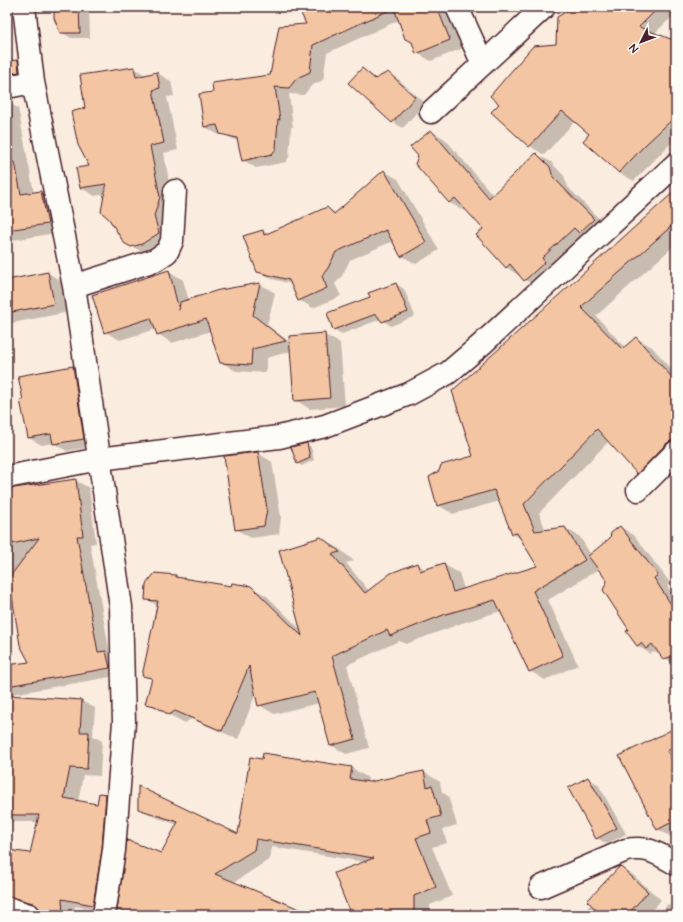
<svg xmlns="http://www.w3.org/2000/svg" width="683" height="922" font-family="'Architects Daughter',sans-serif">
<rect width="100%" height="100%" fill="#faecde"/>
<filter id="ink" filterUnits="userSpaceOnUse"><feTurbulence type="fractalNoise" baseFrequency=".025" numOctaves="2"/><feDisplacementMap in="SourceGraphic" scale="8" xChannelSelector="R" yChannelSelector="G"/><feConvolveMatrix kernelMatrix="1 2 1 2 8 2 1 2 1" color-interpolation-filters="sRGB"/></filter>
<g filter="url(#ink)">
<path fill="#0003" d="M55,7L89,8L90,38H71L61,32Z
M301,7H447L463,48L431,61L417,53L413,43L405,38L399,20L327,53L323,80L311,86L304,95L289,94L293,127H291L289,157L286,162L256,168L243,160L239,142L223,134L219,135L205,127L214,93L271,76L307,25Z
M503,7H515L511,12Z
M581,7H676V13L654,34L676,42V138L634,181L619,173L591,134L575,121L544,155L530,146L492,112L557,45Z
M18,61L22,63L23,74L7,78V62Z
M134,68L147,76L157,73L171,81L174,96L167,97L178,150L164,153L173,206L168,225L156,251L146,254L124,242L105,194L95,196L81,188L90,166L87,109Z
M362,69L377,79L388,74L398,79L425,103L403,128L393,122L349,83Z
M7,102L18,108L34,193L41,192L56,200L62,232L7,241Z
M431,131L445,139L493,195L536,154L551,162L564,176L568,187L608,228L539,289L506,267L485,229L467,209L464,211L450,203Z
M384,171L398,179L439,250L416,264L402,256L393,241L350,260L342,276L335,284L341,296L313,308L299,300L292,284L272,279L257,271L262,231L268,234L327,208L336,213Z
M676,200V244L596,316L625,347L636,338L652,347L676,374V458L652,482L637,473L609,441L539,513L546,531L565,528L580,537L591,555L611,539L620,527L634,535L671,584L667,586L676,600V666L662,655L653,652L651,654L637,646L608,581L599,569L548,600L578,665L545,680L530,671L501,611L462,623L406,644L399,641L347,665L369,748L346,754L331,745L319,703L274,714L259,705L256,693L238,739L191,719L185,723L147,703L152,680L143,675L158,606L146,599L176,576L183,580L232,588L251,587L267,596L302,631L321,538L337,547L354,561L346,563L369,591L417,564L426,570L443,564L459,573L464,589L538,566L521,539L513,534L500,501L453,514L438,505L474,457L454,391Z
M169,271L183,280L189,301L219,291L260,284L275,293L267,325L291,343L290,337L325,335L340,343L345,406L310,409L295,400L291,351L267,358L266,373L236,371L221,362L211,331L172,343L158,334L156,329L120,340L105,332Z
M48,273L63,282L69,312L7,324V281Z
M396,284L404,289L415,316L391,326L381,319L342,334L334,330L328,314L371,298Z
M676,309V322L669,315Z
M73,367L86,374L97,446L67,451L53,443L42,445L29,438L24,401Z
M307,444L311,447L314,460L302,466L297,463Z
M258,453L272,462L281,517L279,534L251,538L236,529Z
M75,480L89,488L96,543L90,544L110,654L120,659L122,675L7,695V666L30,663L11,582L7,583V491Z
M7,696L81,701L95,708L93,736L102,741L100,776L83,775L78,802L97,806L105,795L119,803L106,912L75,906L76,915H42L40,908L25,903L7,905V851L31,854L39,822H7Z
M671,731L676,734V834L671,837L658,829L621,757Z
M352,768L368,778L367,782L369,783L424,772L440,782L442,792L448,796L457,825L443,829L447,843L432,847L452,896L430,905V915H352L365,862L272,847L270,859L233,883L310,915H126L118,910L161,854L178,825L155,817L139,808L239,835Z
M588,779L598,784L626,834L607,844L597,838Z
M620,867L633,875L661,900L648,915H582Z
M667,904L676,908V915H662Z"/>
<path fill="#f3c5a2" stroke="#4a1f2b" d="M54,7H79L80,33H60L54,18Z
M298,7H437L450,40L416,54L412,42L405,39L394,8L313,45L310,72L297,78L289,88L275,87L280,120L278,119L276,149L272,154L242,161L237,138L220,134L217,125L204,127L199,94L213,92L212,83L270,75L279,26L306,24Z
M574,7H659L639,27L676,41V116L644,146L619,173L583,141L589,134L562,111L529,147L491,112L499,104L490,96L533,46L556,44L557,17Z
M18,60L19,72L7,74V61Z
M134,67L136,77L157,72L160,88L153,90L164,143L150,146L160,197L154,216L159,233L142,244L131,247L124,243L109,219L101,212L106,184L80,188L76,168L89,166L78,145L71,112L85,108L80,75Z
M362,68L375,79L388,72L415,97L392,123L348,83Z
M431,130L489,198L536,153L550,167L553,177L594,219L579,233L574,228L542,258L545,262L524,281L510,264L506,268L476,235L483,229L455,198L449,203L415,164L418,156L410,147Z
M7,162H15L21,194L41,191L48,224L7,230Z
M384,170L426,242L401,257L386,230L336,252L328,268L322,276L327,288L298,301L289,280L257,272L243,236L263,230L264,235L327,207L334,214Z
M676,190V222L581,307L622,349L636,337L676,382V438L667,443L637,474L597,429L524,504L535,531L565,527L585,560L533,591L563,656L529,672L495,600L446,614L390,636L387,630L332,656L355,739L330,746L315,692L258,706L249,666L222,731L175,711L169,715L155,706L145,704L152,678L142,676L158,601L145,600L146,584L155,573L176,575V577L231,586L232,583L251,586L302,636L279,550L321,537L340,552L332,554L365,593L391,573L417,563L420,571L444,563L453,592L537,566L517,533L512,534L494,490L437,506L429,477L439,471L441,465L473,456L452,391Z
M169,270L179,310L180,302L219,290L260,283L253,315L286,341L252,349L251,365L220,363L206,319L157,335L151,318L104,333L92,295Z
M48,272L54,304L7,313V280Z
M396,283L408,312L382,322L376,314L333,330L327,313L370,297L368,293Z
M325,333L330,398L294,401L289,336Z
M73,366L84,439L53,444L51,434L28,438L20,400H23L18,376Z
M307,443L310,458L297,464L291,447Z
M258,452L267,509L264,526L235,530L224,456Z
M76,479L83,536H77L98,652L106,651L110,668L7,686V665L29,662L20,645L9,578L39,538L7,545V489Z
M620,526L658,575L654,578L676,612V654L671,657L663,659L652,644L646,649L641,643L637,646L626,631L629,630L603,590L607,581L588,556L610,538L611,533Z
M7,695L82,700L80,732H89L87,769L70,768L64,798L97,804L99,793L106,794L102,849L93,905L62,899L63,915H41L38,907L33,903L7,896V850L30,853L39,815H7Z
M671,730L676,740V746L667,751L676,768V820L657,830L619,756Z
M263,753L352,767L350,779L369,782L424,771L427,787L432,785L441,816L427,820L431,833L416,838L436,887L414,896V915H351L334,873L374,858L256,839L254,850L215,874L314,915H125V912L117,910L127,840L161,853L178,822L138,809V786L238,834L250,757L262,759Z
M588,777L617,828L596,839L568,788Z
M620,866L648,892L627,915H602L587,901Z"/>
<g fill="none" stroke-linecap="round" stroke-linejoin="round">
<g stroke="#4a1f2b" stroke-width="25">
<path id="street" d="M24,7L33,82L74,286L121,607L124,722L114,850L104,915
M457,7L483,64
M7,87L33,82
M431,112L544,7
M74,286L155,260L167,252L172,241L175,191
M7,477L99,459L279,437L325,426L409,394L448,373L482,344L676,164
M638,490L676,452
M541,887L626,850C648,846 657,853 676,864
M7,908L29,915"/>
</g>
<use href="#street" stroke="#fdfcf7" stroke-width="22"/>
</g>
</g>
<rect width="683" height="922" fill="none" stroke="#fdfcf7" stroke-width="24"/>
<rect x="12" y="12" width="659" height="898" fill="none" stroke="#4a1f2b" stroke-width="1.5" filter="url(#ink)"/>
<g transform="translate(641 42) rotate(228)" stroke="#fdfcf7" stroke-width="3" paint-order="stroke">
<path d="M0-3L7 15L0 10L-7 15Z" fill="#4a1f2b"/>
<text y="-6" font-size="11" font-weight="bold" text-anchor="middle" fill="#4a1f2b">N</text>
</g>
</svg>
